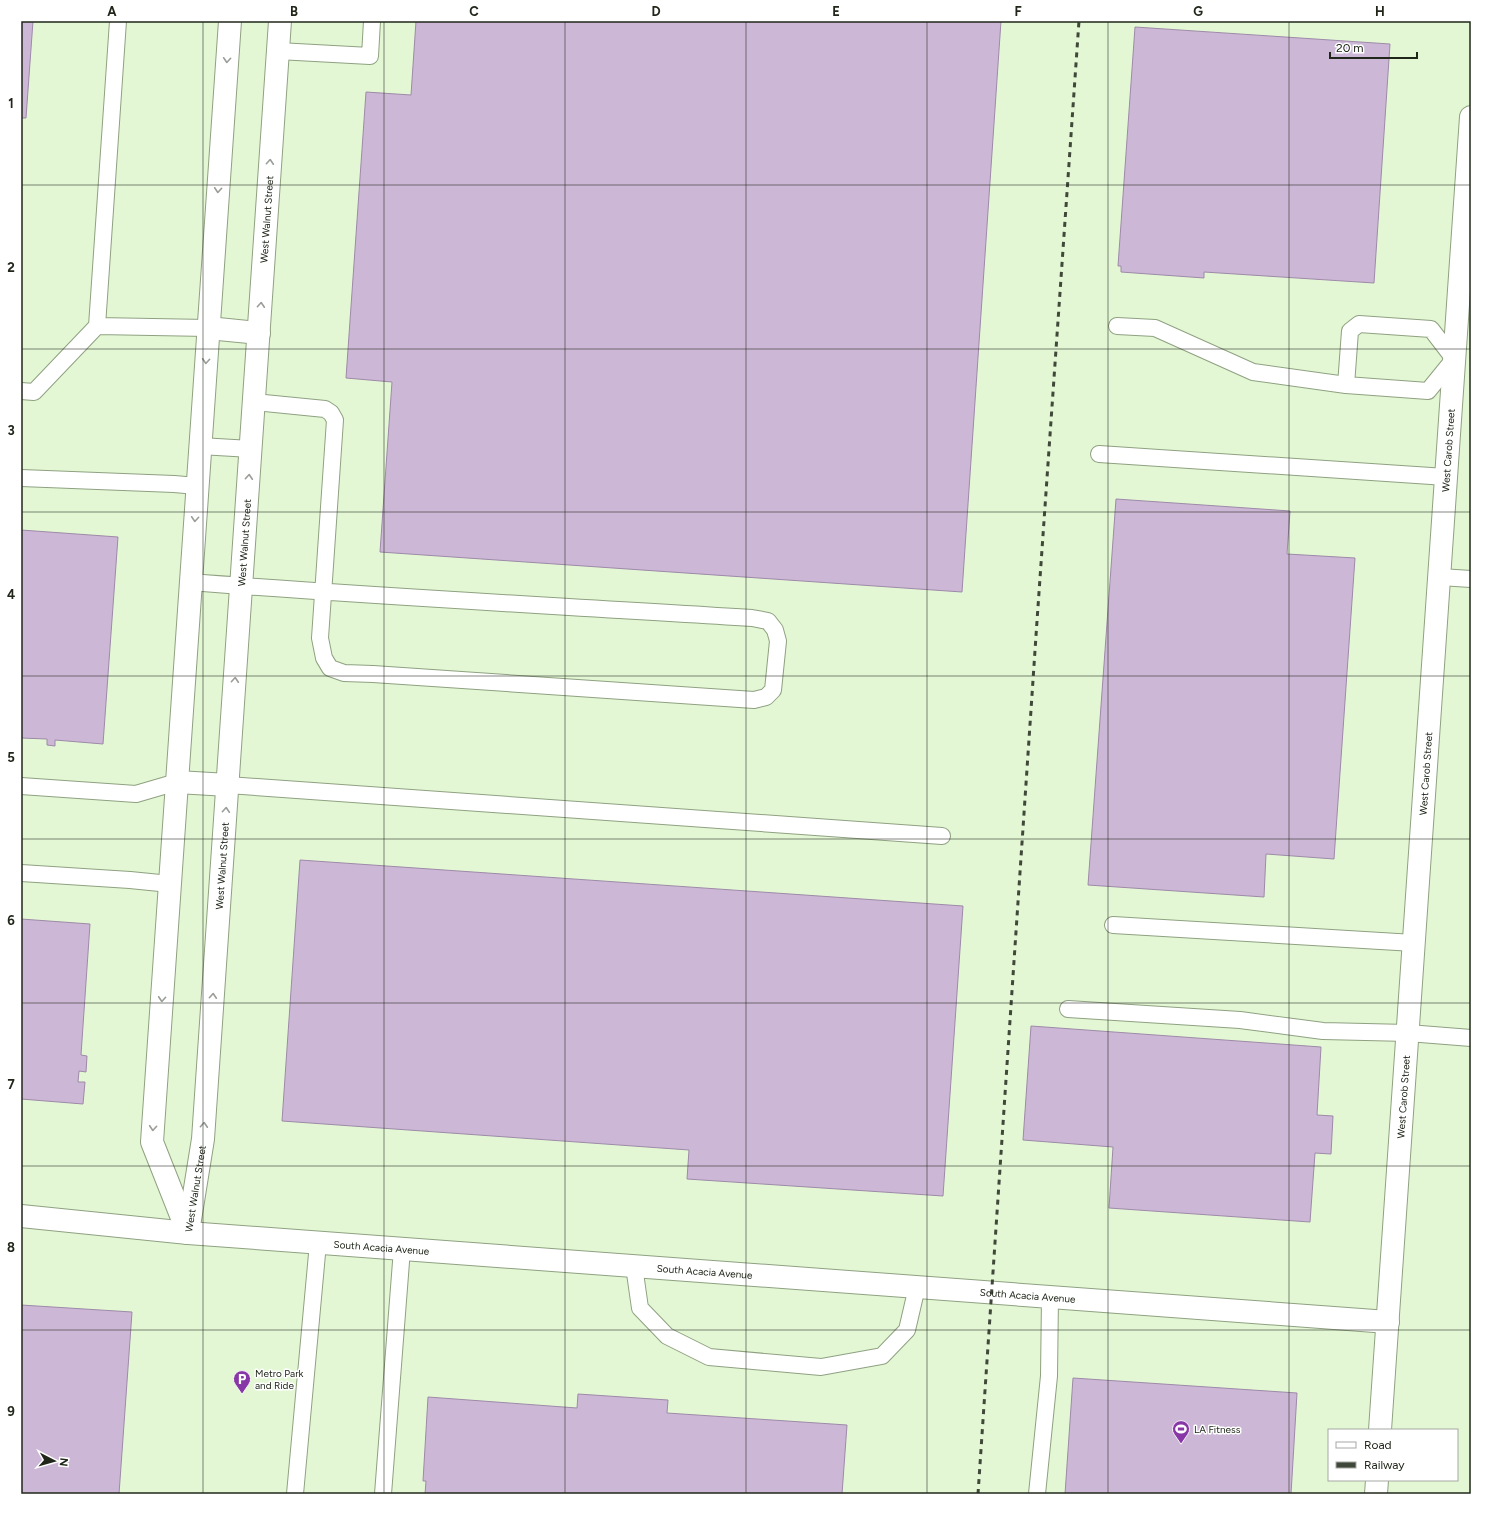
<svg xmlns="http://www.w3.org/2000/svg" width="1492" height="1515" font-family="Figtree,sans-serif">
<rect width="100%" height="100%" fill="#e3f7d5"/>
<path fill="#ccb7d6" stroke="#9e8aa8" d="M21,21H33L26,118H21Z
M416,21H1001L962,592L380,552L392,382L346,378L366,92L411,95Z
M1135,27L1390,44L1374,283L1204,272V278L1121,272V266H1118Z
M1116,499L1290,511L1287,554L1355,558L1334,859L1266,854L1264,897L1088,885Z
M21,530L118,537L103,744L55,740V746L47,745V739L21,738Z
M300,860L963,906L943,1196L687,1179L689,1150L282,1121Z
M21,919L90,924L81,1055L87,1056L86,1072L79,1071L78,1082H85L83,1104L21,1099Z
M1031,1026L1321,1047L1317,1115L1333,1116L1331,1154L1315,1153L1310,1222L1109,1208L1113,1147L1023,1140Z
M21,1305L132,1312L119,1494H21Z
M1073,1378L1297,1393L1291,1494H1065Z
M578,1394L668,1400L667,1413L847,1425L842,1494H425L426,1481H423L428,1397L577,1408Z"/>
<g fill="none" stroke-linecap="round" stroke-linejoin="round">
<g stroke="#8fa181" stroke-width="18">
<path id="lane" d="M278,51L370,56L372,21
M1359,324L1431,329L1454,359L1428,391L1346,385L1350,331Z
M97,326L118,21
M1117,326L1155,328L1253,372L1346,385
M21,391L34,392L97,326L208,328
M200,446L251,449
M1099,454L1446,477
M21,478L174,484L197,486
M1440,577L1471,579
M191,582C378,597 565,606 752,618L768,621L775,630L778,641L773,690L766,697L754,700L373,674L344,673L330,668L324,658L320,638L335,420L331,413L325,409L254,402
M228,785L942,836
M21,786L136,794L177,782
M21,873L130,880L170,884
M1113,925L1414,943
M1068,1009L1240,1020L1323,1031L1408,1033L1471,1038
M634,1266L640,1308L667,1336L709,1357L821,1367L882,1356L907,1330L917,1287
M295,1494L318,1243
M383,1494L402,1249
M1037,1494L1049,1376L1050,1297"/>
</g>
<g stroke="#8fa181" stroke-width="24">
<g id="street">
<path d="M208,328L259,333"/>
<path d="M177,782L228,785"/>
<path id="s1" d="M188,1233L1388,1322"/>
<path id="s2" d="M1380,1430L1471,117"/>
<path d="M1376,1494L1377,1480"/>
</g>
</g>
<g stroke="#8fa181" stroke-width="24">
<g id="secondary">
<path d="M21,1216L188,1233"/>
<path id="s3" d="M188,1232L203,1139L280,21"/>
<path d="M188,1233L152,1142L230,21"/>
</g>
</g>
<use href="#lane" stroke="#fff" stroke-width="16"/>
<use href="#street" stroke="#fff" stroke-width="22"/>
<use href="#secondary" stroke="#fff" stroke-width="22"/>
<path stroke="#404939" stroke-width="3" stroke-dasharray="5 5" stroke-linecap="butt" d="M978,1494L1037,621L1079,21"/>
</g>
<defs><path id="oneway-chevron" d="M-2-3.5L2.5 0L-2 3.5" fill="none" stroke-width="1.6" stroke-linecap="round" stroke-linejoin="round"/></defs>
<g stroke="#9b9e98">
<use href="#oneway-chevron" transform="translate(227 60) rotate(94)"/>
<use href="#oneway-chevron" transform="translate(270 162) rotate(-86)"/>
<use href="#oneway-chevron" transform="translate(218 190) rotate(94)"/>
<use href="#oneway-chevron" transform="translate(261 305) rotate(-86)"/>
<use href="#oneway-chevron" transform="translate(206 361) rotate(94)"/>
<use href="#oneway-chevron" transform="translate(249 477) rotate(-86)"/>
<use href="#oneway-chevron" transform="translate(195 519) rotate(94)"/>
<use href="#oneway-chevron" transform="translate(235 680) rotate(-86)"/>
<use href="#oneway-chevron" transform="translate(226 810) rotate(-86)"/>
<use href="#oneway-chevron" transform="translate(213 996) rotate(-86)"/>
<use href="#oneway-chevron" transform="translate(162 999) rotate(94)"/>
<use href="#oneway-chevron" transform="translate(204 1125) rotate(-86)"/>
<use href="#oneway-chevron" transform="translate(153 1128) rotate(94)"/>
</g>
<path fill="none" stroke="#20271a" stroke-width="1" stroke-opacity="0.55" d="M203,21V1494M384,21V1494M565,21V1494M746,21V1494M927,21V1494M1108,21V1494M1289,21V1494M21,185H1471M21,349H1471M21,512H1471M21,676H1471M21,839H1471M21,1003H1471M21,1166H1471M21,1330H1471"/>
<defs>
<g id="parking-pin" transform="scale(0.9)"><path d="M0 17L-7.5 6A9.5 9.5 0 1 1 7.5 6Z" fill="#8837a6" stroke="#fff"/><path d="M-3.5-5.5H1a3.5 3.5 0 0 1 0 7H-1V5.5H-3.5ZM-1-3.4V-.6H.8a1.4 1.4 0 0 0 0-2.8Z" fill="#fff"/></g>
<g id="stadium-pin" transform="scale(0.9)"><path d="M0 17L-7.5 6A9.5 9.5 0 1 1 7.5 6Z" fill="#8837a6" stroke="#fff"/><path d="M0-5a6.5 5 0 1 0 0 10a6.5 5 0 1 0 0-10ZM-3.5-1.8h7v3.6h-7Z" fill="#fff"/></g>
</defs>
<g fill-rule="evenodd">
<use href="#parking-pin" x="242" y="1379"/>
<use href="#stadium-pin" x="1181" y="1429"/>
</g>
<g text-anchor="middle" stroke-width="3" stroke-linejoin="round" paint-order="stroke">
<g font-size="10" fill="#20271a" stroke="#fff">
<text dy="4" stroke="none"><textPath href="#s3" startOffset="1016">West Walnut Street</textPath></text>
<text dy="4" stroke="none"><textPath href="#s2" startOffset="982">West Carob Street</textPath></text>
<text dy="4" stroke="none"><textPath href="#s3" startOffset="692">West Walnut Street</textPath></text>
<text dy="4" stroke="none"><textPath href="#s2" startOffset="658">West Carob Street</textPath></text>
<text dy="4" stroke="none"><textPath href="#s3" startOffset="368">West Walnut Street</textPath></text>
<text dy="4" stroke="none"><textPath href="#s2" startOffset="334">West Carob Street</textPath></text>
<text dy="4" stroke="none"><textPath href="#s3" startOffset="44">West Walnut Street</textPath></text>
<text dy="4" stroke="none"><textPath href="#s1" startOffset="194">South Acacia Avenue</textPath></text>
<text dy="4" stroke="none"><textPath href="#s1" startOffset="518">South Acacia Avenue</textPath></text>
<text dy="4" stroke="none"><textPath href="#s1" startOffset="842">South Acacia Avenue</textPath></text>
</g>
<g font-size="10" fill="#20271a" stroke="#fff" text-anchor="start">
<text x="255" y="1377">Metro Park<tspan x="255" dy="12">and Ride</tspan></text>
<text x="1194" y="1433">LA Fitness</text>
</g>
</g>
<rect width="1492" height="1515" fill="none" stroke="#ffffff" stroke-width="44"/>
<rect x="1328" y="1429" width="130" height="52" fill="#ffffff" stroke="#a6a9a3"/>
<rect x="1336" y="1442" width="20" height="6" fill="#ffffff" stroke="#a6a9a3"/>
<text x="1364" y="1449" font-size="12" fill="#20271a">Road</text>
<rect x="1336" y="1462" width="20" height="6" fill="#404939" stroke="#a6a9a3"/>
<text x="1364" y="1469" font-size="12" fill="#20271a">Railway</text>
<g transform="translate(54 1461) rotate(96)" stroke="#ffffff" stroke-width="3" paint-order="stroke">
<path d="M0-3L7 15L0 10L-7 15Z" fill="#20271a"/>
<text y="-6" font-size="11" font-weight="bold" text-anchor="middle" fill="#20271a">N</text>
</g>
<path d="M1330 52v6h87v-6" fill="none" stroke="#20271a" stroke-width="2"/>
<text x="1336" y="52" font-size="12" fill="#20271a" stroke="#ffffff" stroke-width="3" paint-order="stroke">20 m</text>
<rect x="22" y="22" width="1448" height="1471" fill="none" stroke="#20271a" stroke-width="1.5"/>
<g font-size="13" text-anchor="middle" font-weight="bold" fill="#20271a">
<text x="112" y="16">A</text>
<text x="294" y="16">B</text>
<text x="474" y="16">C</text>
<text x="656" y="16">D</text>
<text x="836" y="16">E</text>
<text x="1018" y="16">F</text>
<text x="1198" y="16">G</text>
<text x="1380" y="16">H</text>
<text x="11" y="108">1</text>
<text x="11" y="272">2</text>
<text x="11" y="435">3</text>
<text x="11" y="599">4</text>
<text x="11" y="762">5</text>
<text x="11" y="925">6</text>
<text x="11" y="1089">7</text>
<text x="11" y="1252">8</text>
<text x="11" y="1416">9</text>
</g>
</svg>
